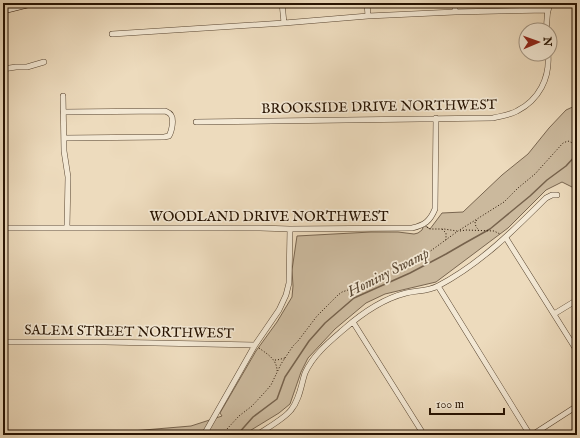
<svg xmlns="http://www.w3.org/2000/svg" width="580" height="438" font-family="'IM FELL English',serif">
<rect width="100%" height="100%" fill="#eddbbd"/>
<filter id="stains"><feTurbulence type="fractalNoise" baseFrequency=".005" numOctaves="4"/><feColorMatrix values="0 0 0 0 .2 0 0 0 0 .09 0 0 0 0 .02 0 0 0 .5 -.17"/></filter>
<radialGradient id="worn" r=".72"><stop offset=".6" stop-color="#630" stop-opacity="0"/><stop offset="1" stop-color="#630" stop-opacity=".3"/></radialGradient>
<path fill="#cbb99d" stroke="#796650" d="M577,105V188H574L562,182L546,190L508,228L436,282L385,294L366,303L335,329L308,358L301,372L290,404L279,413L243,435H85L191,426L222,416L220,413L256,351L277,322L292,297L293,286L292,270L297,236L371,232H398L414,234L418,233L422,230L424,225L430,229L442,213L463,212L502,175L528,154L549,128L566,110Z"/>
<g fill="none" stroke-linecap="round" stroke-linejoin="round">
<path stroke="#76624c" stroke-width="1.5" d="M237,435L253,417L277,399L285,377L309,341L325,323L354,298L410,273L446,254L465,243L490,229L530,196L547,180L566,166L577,154"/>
<g stroke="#584531" stroke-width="6">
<path id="street" d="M282,3L284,23
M367,3L368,16
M455,3V12
M547,30C546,20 547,12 550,3
M112,34L284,23L368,16L455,12L548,10
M3,69L16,67H27L44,62
M63,96L64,151L68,177L67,227
M63,112L165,111C167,112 170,113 171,115C174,119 172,131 169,136L164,137L64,138
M196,122L493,118C501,116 510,115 517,111C539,100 550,78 548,54
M3,228H260L290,229L412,228C425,225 430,221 435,209L436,118
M506,238L577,351
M438,286L530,435
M554,314L577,300
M353,322L424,435
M3,342H105L255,345
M205,433H217L227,435
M198,435L205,433L255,345L279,310L286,295L289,283L290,229
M257,435C267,428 284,419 291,410C300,399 301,385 305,373C313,355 329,342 343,330C361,314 382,299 406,293C418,290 426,292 438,286C480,264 513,231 546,198L552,195H557
M532,435L577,406"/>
</g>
<g stroke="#271302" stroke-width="8">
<path id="secondary" d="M3,10L31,3"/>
</g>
<path stroke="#271302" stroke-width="1" stroke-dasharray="1 2" stroke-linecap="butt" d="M477,220L475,222L476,227L479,230
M427,227L430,229H444L457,231
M442,229L446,233V240
M460,231L466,230L494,231L500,234
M259,348C267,354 277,359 277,371
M275,360H277L285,358
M227,429L239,416L252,406L265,392L271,385L281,364L293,346L298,341L317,316L338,295L342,292L369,283L388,273L414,263L458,231L504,202L518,188L535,174L563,143L568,141L577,145"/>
<use href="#street" stroke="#f3e8d4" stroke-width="5"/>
<use href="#secondary" stroke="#f3e8d4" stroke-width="7"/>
</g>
<g text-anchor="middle" stroke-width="3.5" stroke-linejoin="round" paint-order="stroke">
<g font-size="14" fill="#271302" stroke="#f3e8d4">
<text transform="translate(379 106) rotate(-1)" y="5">BROOKSIDE DRIVE NORTHWEST</text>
<text x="269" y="221">WOODLAND DRIVE NORTHWEST</text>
<text transform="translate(129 331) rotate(1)" y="5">SALEM STREET NORTHWEST</text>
</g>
<g font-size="15" font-style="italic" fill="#5b4833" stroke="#f3e8d4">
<text transform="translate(388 272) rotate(-27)" y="5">Hominy Swamp</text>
</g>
</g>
<rect width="580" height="438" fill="none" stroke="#eddbbd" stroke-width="16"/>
<rect x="4" y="4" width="572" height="430" fill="none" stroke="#271302" stroke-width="2"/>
<rect x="8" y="8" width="564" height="422" fill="none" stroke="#271302"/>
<g transform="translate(538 42) rotate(88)"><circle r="19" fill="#f3e8d4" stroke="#a19380"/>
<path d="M0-3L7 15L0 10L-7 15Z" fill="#8f2418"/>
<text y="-6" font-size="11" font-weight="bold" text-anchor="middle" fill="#271302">N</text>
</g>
<path d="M430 408v6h74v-6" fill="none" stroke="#271302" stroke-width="2"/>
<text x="436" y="408" font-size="12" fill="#271302" stroke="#f3e8d4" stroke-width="3" paint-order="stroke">100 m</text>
<rect width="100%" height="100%" filter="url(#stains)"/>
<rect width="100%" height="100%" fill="url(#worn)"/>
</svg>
